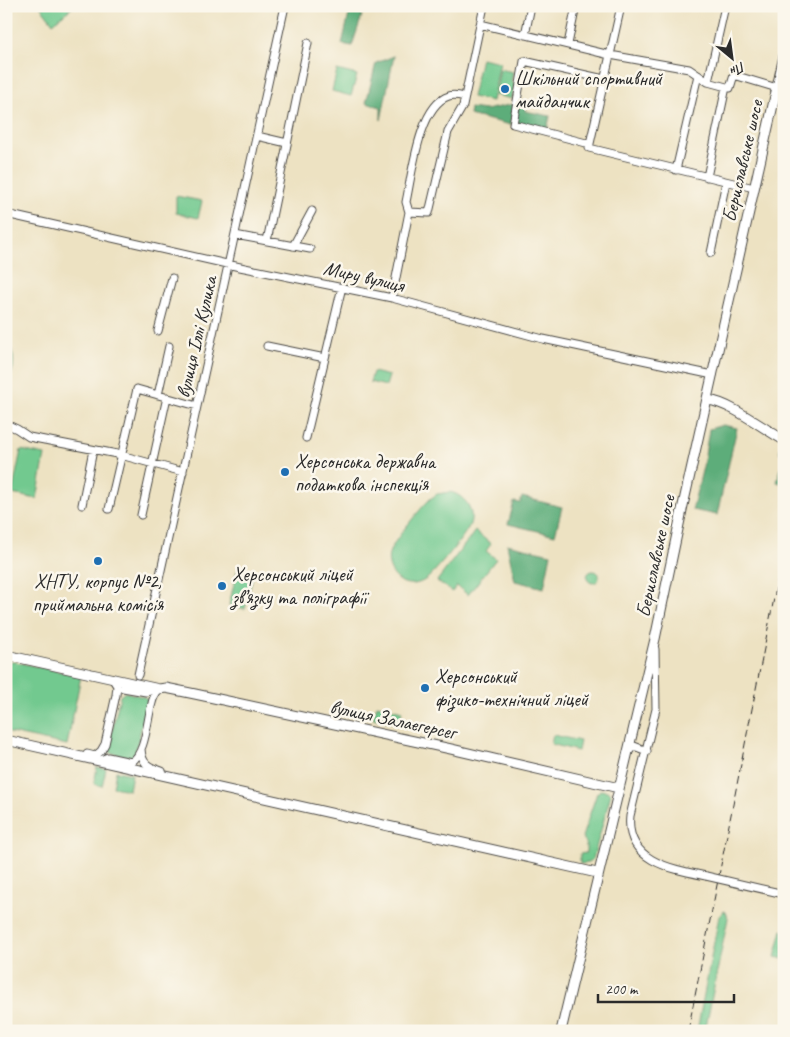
<svg xmlns="http://www.w3.org/2000/svg" width="790" height="1037" font-family="Caveat,sans-serif">
<style>
.green{fill:#72c98f;stroke:#4e7a5d}
.forest{fill:#5dad7a;stroke:#446c52}
.lines{fill:none;stroke-linecap:round;stroke-linejoin:round}
.minor-casing{stroke:#484642;stroke-width:9}
.major-casing{stroke:#484642;stroke-width:11}
.minor{stroke:#fff;stroke-width:7}
.major{stroke:#fff;stroke-width:9}
.rail{stroke:#2b2b2b;stroke-width:1;stroke-dasharray:8 4;stroke-linecap:butt}
.minor-bridge-casing{stroke:#484642;stroke-width:9;stroke-linecap:butt}
.minor-bridge{stroke:#fff;stroke-width:7}
.poi-dot{fill:#1f6fb2;stroke:#fbf7ec;stroke-width:2}
.labels{text-anchor:middle;stroke-width:5;stroke-linejoin:round;paint-order:stroke}
.poi-label{font-size:20px;fill:#2b2b2b;stroke:#fbf7ec;text-anchor:start}
.street-label{font-size:20px;fill:#2b2b2b;stroke:#fbf7ec}
</style>
<rect width="100%" height="100%" fill="#fbf7ec"/>
<filter id="ink" filterUnits="userSpaceOnUse"><feTurbulence type="fractalNoise" baseFrequency=".02" numOctaves="2"/><feDisplacementMap in="SourceGraphic" scale="10" xChannelSelector="R" yChannelSelector="G"/><feConvolveMatrix kernelMatrix="1 2 1 2 8 2 1 2 1" color-interpolation-filters="sRGB"/></filter>
<filter id="wash" filterUnits="userSpaceOnUse"><feTurbulence type="fractalNoise" baseFrequency=".0096" numOctaves="4" result="noise"/><feDisplacementMap in="SourceGraphic" scale="20" xChannelSelector="R" yChannelSelector="G"/><feGaussianBlur stdDeviation="1.12" result="paint"/><feColorMatrix in="noise" values="0 0 0 0 0 0 0 0 0 0 0 0 0 0 0 0 0 1.4 0 .05"/><feComposite in="paint" operator="in"/></filter>
<g filter="url(#wash)">
<rect width="100%" height="100%" fill="#ede2c2"/>
<path class="green" d="M 40,6 L 74,6 L 53,23 Z
M 481,58 L 500,62 L 492,101 L 472,97 Z
M 500,69 L 513,72 L 511,82 L 515,83 L 512,99 L 495,95 Z
M 337,70 L 357,75 L 351,96 L 332,91 Z
M 176,196 L 202,201 L 198,218 L 176,213 Z
M 6,336 C 14,355 18,365 6,384 Z
M 373,372 L 389,376 L 386,386 L 370,382 Z
M 21,450 L 45,455 L 37,499 L 12,494 Z
M 450,492 C 464,495 475,509 470,524 C 466,535 439,567 429,577 C 422,583 413,586 404,583 C 392,578 385,563 390,551 C 395,539 420,509 430,499 L 437,494 Z
M 475,531 L 491,544 L 486,551 L 496,559 L 468,595 L 457,586 L 452,592 L 437,581 Z
M587 577a6 6 0 1 1 12 0a6 6 0 1 1-12 0Z
M 237,571 L 253,575 L 245,609 L 229,605 Z
M 6,660 L 81,676 L 67,745 L 6,732 Z
M 125,692 L 144,697 L 148,700 L 135,754 L 132,757 L 111,753 L 108,749 L 120,696 Z
M 377,705 L 402,711 L 399,724 L 373,718 Z
M 553,735 L 580,741 L 578,751 L 551,744 Z
M 97,767 L 106,769 L 102,786 L 94,784 Z
M 116,771 L 132,774 L 129,790 L 113,787 Z
M 600,790 L 607,791 L 611,794 L 593,859 L 588,863 L 580,864 L 580,854 L 586,853 L 586,843 L 582,837 L 597,793 Z
M 724,911 L 726,912 L 728,918 L 705,1031 L 697,1031 L 719,916 Z
M 782,930 L 784,931 L 784,959 L 775,957 Z"/>
<path class="forest" d="M 351,6 L 365,6 L 352,46 L 342,44 Z
M 394,56 L 381,120 L 381,107 L 366,103 L 376,63 Z
M 518,103 L 525,105 L 525,111 L 550,116 L 547,130 L 516,122 Z
M 514,104 L 511,125 L 469,115 L 470,108 L 485,110 Z
M 723,425 L 737,428 L 717,515 L 692,510 L 703,467 L 709,429 Z
M 780,447 L 784,448 L 784,484 L 777,482 L 784,456 L 780,453 Z
M 522,497 L 562,507 L 555,535 L 508,524 L 514,502 L 520,503 Z
M 507,544 L 551,554 L 544,588 L 515,581 Z"/>
</g>
<g filter="url(#ink)">
<g class="lines">
<g class="minor-casing">
<path id="minor" d="M 621,6 L 610,55 L 689,69 L 708,82 L 730,88 L 734,75 L 777,88
M 480,24 L 610,55 L 589,148 L 754,188
M 525,35 L 531,6
M 568,44 L 576,6
M 708,82 L 725,6
M 257,136 L 287,143
M 590,144 L 513,124 L 524,61 L 604,79
M 676,170 L 698,75
M 707,177 L 726,87
M 409,212 L 406,202 C 412,175 419,105 449,96 C 454,94 461,96 465,97
M 6,214 L 240,267 L 392,298 L 543,339 L 713,375
M 235,235 L 310,249
M 267,241 L 308,43
M 293,246 L 312,211
M 711,253 L 726,182
M 392,298 L 409,212 L 429,213 L 448,132 L 463,106 L 484,6
M 158,331 L 172,278
M 267,346 L 325,358
M 158,395 L 169,346
M 6,424 L 17,429 L 29,437 L 117,454 L 183,472
M 306,438 L 342,287
M 82,505 L 93,450
M 109,509 L 137,389 L 197,406
M 141,515 L 167,397
M 655,649 L 656,709 L 630,816 C 625,861 671,869 706,876
M 138,675 L 285,6
M 123,688 L 146,692 L 158,689
M 141,749 C 142,764 148,767 162,771
M 628,752 L 634,746 L 647,751
M 87,754 L 95,756 L 101,751 L 105,744 L 116,695 L 117,686 L 112,678
M 98,761 L 108,757 L 131,762 C 146,754 147,719 152,703 C 153,698 156,693 159,689"/>
</g>
<g class="major-casing">
<path id="major" d="M 708,400 C 731,403 762,428 784,440
M 6,655 L 159,689 L 166,688 L 195,694 L 451,749 L 619,788
M 6,740 L 597,873
M 561,1031 L 655,639 L 682,510 L 784,56"/>
</g>
<use href="#minor" class="minor"/>
<use href="#major" class="major"/>
<path class="rail" d="M 688,1031 L 784,548"/>
<g class="minor-bridge-casing">
<path id="minor-bridge" d="M 706,876 L 784,894"/>
</g>
<use href="#minor-bridge" class="minor-bridge"/>
</g>
</g>
<g class="poi-dot">
<circle cx="505" cy="89" r="5"/>
<circle cx="285" cy="472" r="5"/>
<circle cx="98" cy="561" r="5"/>
<circle cx="222" cy="586" r="5"/>
<circle cx="425" cy="688" r="5"/>
</g>
<g class="labels">
<g class="poi-label">
<text x="515" y="85">Шкільний спортивний<tspan x="515" dy="23">майданчик</tspan></text>
<text x="295" y="468">Херсонська державна<tspan x="295" dy="23">податкова інспекція</tspan></text>
<text x="232" y="581">Херсонський ліцей<tspan x="232" dy="23">зв’язку та поліграфії</tspan></text>
<text x="98" y="588" text-anchor="middle">ХНТУ, корпус №2,<tspan x="98" dy="23">приймальна комісія</tspan></text>
<text x="435" y="683">Херсонський<tspan x="435" dy="23">фізико-технічний ліцей</tspan></text>
</g>
<g class="street-label">
<text transform="translate(742 161) rotate(-77)" y="7">Бериславське шосе</text>
<text transform="translate(364 276) rotate(13)" y="7">Миру вулиця</text>
<text transform="translate(196 337) rotate(-77)" y="7">вулиця Іллі Кулика</text>
<text transform="translate(655 556) rotate(-78)" y="7">Бериславське шосе</text>
<text transform="translate(393 719) rotate(12)" y="7">вулиця Залаегерсег</text>
</g>
</g>
<rect width="790" height="1037" fill="none" stroke="#fbf7ec" stroke-width="25"/>
<g transform="translate(732 58) rotate(151)" stroke="#fbf7ec" stroke-width="4" paint-order="stroke">
<path d="M0-4L9 19L0 12L-9 19Z" fill="#2b2b2b"/>
<text y="-8" font-size="14" font-weight="bold" text-anchor="middle" fill="#2b2b2b">Пн</text>
</g>
<path d="M598 994v8h136v-8" fill="none" stroke="#2b2b2b" stroke-width="2.5"/>
<text x="605" y="994" font-size="15" fill="#2b2b2b" stroke="#fbf7ec" stroke-width="4" paint-order="stroke">200 m</text>
</svg>
